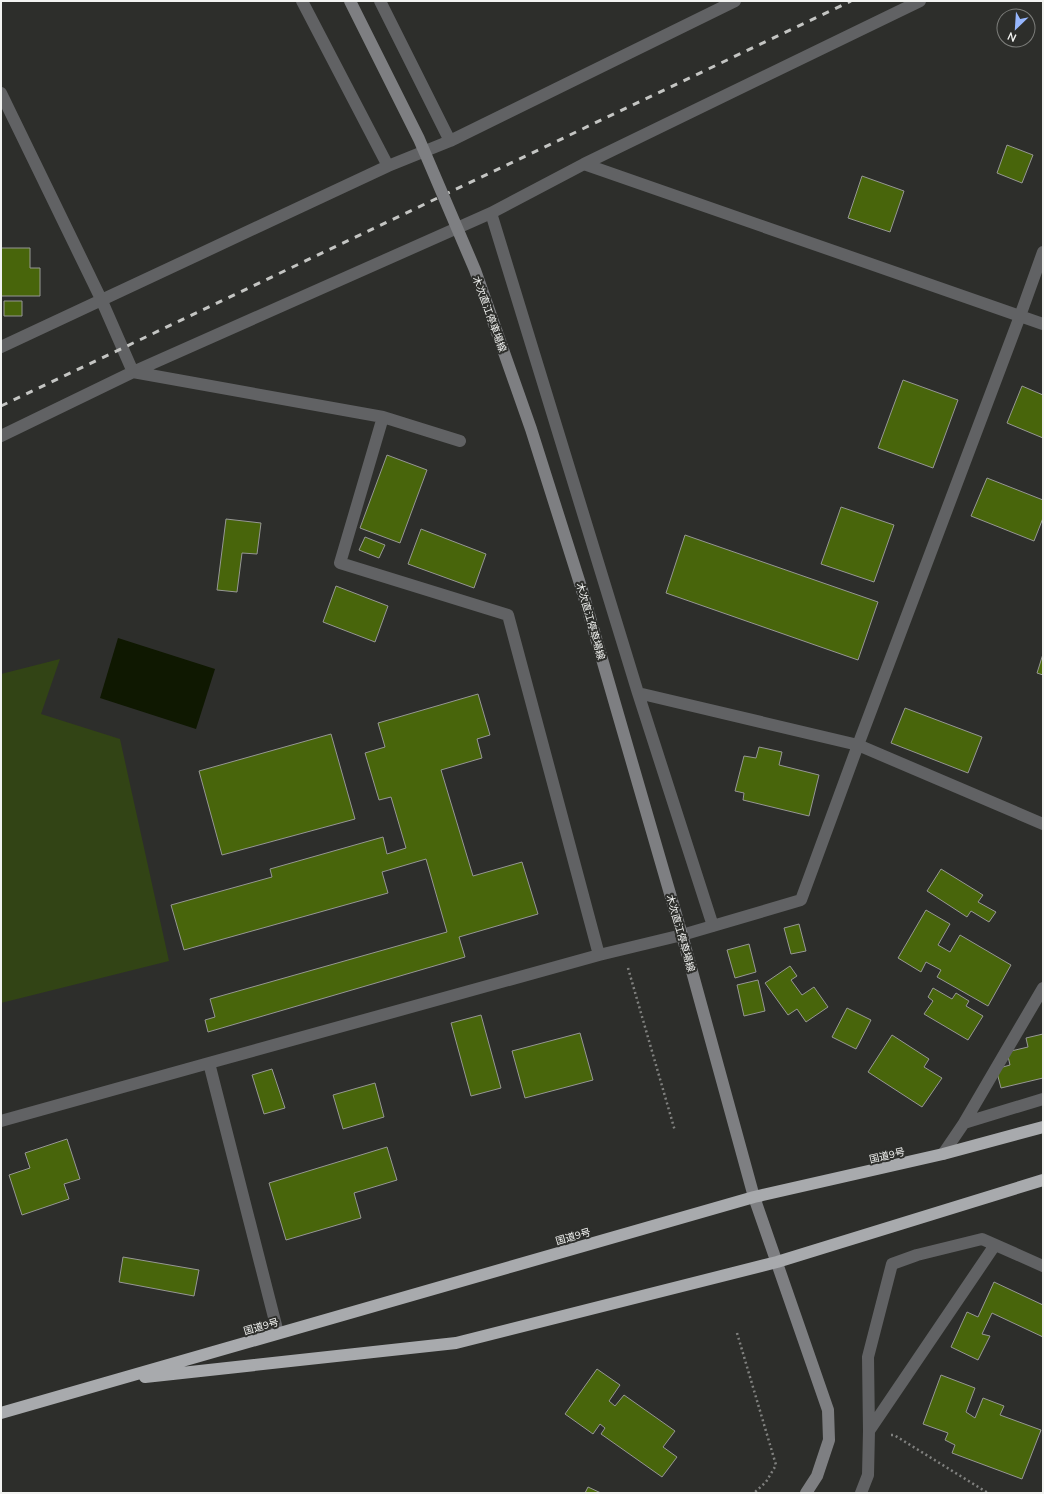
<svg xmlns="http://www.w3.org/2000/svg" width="1044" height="1494" font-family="'Nunito Sans','Noto Sans JP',sans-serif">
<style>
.green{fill:#324415}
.water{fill:#0f1801}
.building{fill:#48650b;stroke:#969794}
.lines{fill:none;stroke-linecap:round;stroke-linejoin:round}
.path{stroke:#80817f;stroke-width:2.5;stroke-dasharray:2 3;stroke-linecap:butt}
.street{stroke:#616264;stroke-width:12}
.secondary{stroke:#7e7f82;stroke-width:12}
.highway{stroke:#a8aaad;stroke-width:12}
.rail{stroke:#c4c5c3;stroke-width:3;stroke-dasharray:7 7;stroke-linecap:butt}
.secondary-bridge{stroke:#7e7f82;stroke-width:12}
.labels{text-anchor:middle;stroke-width:4;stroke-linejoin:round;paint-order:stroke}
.street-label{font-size:10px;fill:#f2f3f1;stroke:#2d2e2b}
</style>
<rect width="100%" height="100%" fill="#2d2e2b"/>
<path class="green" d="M 60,659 L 41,714 L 120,739 L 169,961 L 1,1003 L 1,674 Z"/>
<path class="water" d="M 118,638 L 215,669 L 196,729 L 100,698 Z"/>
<path class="building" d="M 1007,145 L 1033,155 L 1022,183 L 997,173 Z
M 862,176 L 904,191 L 890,232 L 848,218 Z
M 1,248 L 30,248 L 30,268 L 40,268 L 40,296 L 1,296 Z
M 4,301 L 22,301 L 22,316 L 4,316 Z
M 903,380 L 958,400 L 933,468 L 878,448 Z
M 1022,386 L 1043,395 L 1043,438 L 1007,423 Z
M 387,455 L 427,470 L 400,543 L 360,528 Z
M 987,478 L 1043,500 L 1043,518 L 1034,541 L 971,516 Z
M 841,507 L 894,525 L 874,582 L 821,564 Z
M 226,519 L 261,523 L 257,554 L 242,553 L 237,592 L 217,590 Z
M 421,529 L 486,554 L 474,588 L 408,564 Z
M 685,535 L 878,602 L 858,660 L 666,593 Z
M 365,537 L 385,545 L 379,558 L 359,550 Z
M 336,586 L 388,606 L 375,642 L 323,622 Z
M 1043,654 L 1043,675 L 1037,673 Z
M 478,694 L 490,735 L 477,739 L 482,758 L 441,770 L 473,876 L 522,862 L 538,914 L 459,937 L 465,957 L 208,1032 L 205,1020 L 215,1017 L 210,999 L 447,932 L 426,859 L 382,872 L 388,893 L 184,950 L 171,905 L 272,877 L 270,869 L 383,837 L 387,854 L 406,848 L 391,797 L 379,800 L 365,753 L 385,747 L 378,723 Z
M 905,708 L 982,737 L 968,773 L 891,743 Z
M 331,734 L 355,819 L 222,855 L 199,771 Z
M 759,747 L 782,752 L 779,765 L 819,775 L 809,816 L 743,800 L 744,793 L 735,791 L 744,756 L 756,758 Z
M 941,869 L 983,895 L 978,902 L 996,912 L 989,922 L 971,911 L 967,917 L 927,891 Z
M 926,910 L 950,924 L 938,945 L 950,952 L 960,935 L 1011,965 L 988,1006 L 937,977 L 941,970 L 926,962 L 921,972 L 898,958 Z
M 799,924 L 806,951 L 791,954 L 784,928 Z
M 749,944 L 756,972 L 735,978 L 727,950 Z
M 790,966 L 797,976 L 791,980 L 802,995 L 814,987 L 828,1007 L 806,1022 L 797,1009 L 788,1015 L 765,983 Z
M 758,980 L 765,1011 L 744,1016 L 737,985 Z
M 933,988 L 952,999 L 956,993 L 969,1001 L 966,1006 L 983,1016 L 968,1040 L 924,1014 L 933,1001 L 928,997 Z
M 847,1008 L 871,1020 L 856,1049 L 832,1037 Z
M 481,1015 L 501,1088 L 471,1096 L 451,1023 Z
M 580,1033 L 593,1080 L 525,1098 L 512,1051 Z
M 1043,1034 L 1043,1078 L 1001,1088 L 996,1069 L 1010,1065 L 1007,1052 L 1028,1047 L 1026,1038 Z
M 892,1035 L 929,1059 L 924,1067 L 942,1078 L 922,1107 L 868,1072 Z
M 272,1069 L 285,1108 L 264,1114 L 252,1075 Z
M 375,1083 L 384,1117 L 343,1129 L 333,1095 Z
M 67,1139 L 80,1179 L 64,1184 L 69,1199 L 22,1215 L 9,1175 L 30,1168 L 25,1153 Z
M 387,1147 L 397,1180 L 354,1193 L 361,1218 L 286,1240 L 269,1183 Z
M 123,1257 L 199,1270 L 194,1296 L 119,1282 Z
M 994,1282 L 1043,1305 L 1043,1337 L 992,1313 L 982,1334 L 990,1336 L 978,1360 L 951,1347 L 967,1312 L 978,1317 Z
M 597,1369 L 620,1385 L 609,1401 L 615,1406 L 624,1395 L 675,1431 L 663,1447 L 677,1457 L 662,1477 L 601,1434 L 605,1428 L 600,1424 L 593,1434 L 565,1414 Z
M 941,1375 L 975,1388 L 966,1412 L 975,1418 L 983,1398 L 1004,1406 L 1000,1415 L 1041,1430 L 1022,1479 L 952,1453 L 955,1445 L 945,1440 L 948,1433 L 923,1424 Z
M 588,1487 L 601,1493 L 585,1493 Z"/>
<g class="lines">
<path class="path" d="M 628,968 L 675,1131
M 737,1333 L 776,1465 L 766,1482 L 754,1493
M 891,1435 L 894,1435 L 988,1493"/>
<path class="street" d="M 302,1 L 388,166
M 380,1 L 450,141
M 1,93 L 101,299 L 133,372
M 584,164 L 1043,324
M 491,213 L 638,693 L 858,745 L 1043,824
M 1,347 L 388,166 L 450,141 L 735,1
M 133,372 L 383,417 L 460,441
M 383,417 L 340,563 L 508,615 L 599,955
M 1,436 L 133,372 L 491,213 L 584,164 L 920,1
M 638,693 L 713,926
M 1,1121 L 209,1063
M 964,1123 L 1043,988
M 943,1154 L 964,1123 L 1043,1099
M 278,1333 L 209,1063 L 599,955 L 682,935 L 801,900 L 858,745 L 1020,316 L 1043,252
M 869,1431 L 995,1245
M 861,1493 L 868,1475 L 869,1431 L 868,1357 L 892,1264 L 917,1255 L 982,1239 L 1043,1266"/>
<path class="secondary" d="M 582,590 L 682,935 L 754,1197 L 828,1410 L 829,1440 L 817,1476 L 806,1493"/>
<path class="highway" d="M 145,1377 L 456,1343 L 777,1262 L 1043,1180
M 1,1413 L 754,1197 L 943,1154 L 1043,1127"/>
<path class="rail" d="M 1,406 L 851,1"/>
<path class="secondary-bridge" d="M 350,1 L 419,139 L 475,270 L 531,429 L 582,590"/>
</g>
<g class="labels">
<g class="street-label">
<text transform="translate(490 314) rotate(70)" y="4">木次直江停車場線</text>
<text transform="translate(591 621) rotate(74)" y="4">木次直江停車場線</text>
<text transform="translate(681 933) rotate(74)" y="4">木次直江停車場線</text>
<text transform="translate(887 1155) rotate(-13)" y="4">国道9号</text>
<text transform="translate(573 1236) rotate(-16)" y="4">国道9号</text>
<text transform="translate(261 1326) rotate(-16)" y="4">国道9号</text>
</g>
</g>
<rect width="1044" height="1494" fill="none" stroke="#f2f3f1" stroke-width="4"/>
<g transform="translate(1016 28) rotate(205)"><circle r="19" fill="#2d2e2b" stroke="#7c7d7a"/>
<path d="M0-3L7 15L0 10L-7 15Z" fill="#96b6fd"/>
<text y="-6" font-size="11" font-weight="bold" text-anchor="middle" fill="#f2f3f1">N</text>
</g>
</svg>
